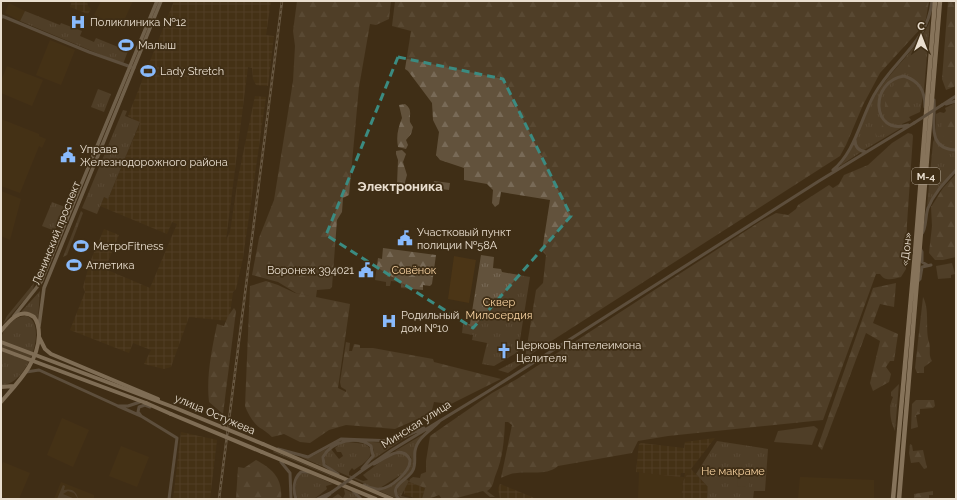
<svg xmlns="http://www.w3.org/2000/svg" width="957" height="500" font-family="Raleway,sans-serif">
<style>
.built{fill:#4b3516}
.industrial{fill:url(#industrial-grid)}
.grass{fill:url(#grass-tufts)}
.forest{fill:url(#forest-firs)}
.garden{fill:#62523c}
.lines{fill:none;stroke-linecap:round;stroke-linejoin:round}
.tertiary{stroke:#80776b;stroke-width:3}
.secondary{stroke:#ac9d8b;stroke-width:3.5}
.primary{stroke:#cdbba3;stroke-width:4}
.trunk{stroke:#dcc8ae;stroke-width:4.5}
.rail-casing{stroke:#9a8c79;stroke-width:2.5}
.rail{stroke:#3f2e16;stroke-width:1;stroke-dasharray:3;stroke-linecap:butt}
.tertiary-bridge{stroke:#80776b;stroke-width:3}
.primary-bridge{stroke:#cdbba3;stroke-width:4}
.marked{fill:none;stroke:#3b8b81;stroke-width:3;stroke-dasharray:8 5;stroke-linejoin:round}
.labels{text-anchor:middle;stroke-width:3.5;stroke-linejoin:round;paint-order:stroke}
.shield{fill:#3f2e16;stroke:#b6a998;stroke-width:1}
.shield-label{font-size:10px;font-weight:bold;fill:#e9decf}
.poi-label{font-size:11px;fill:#e9decf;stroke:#3f2e16;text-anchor:start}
.street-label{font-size:11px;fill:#e9decf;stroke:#3f2e16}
.park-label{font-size:11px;fill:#f8d3a2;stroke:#3f2e16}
.quarter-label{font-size:13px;font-weight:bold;fill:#e9decf;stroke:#3f2e16}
</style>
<defs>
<pattern id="industrial-grid" width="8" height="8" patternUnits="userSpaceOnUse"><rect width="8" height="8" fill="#4b3516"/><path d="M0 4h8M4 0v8" fill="none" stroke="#655237"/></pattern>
<pattern id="grass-tufts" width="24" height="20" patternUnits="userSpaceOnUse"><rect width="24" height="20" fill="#62523c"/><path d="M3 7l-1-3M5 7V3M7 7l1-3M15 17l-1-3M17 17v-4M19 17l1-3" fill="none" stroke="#786a57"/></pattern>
<pattern id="forest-firs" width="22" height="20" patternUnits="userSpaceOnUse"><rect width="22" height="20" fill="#62523c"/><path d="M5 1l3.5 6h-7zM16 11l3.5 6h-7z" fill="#786a57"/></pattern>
</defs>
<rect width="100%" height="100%" fill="#3f2e16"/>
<path class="built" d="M 101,1 L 133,1 L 121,27 L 94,15 Z
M 9,3 L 25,11 L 20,21 L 5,13 Z
M 50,40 L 75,50 L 61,85 L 36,75 Z
M 7,66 L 43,80 L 32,106 L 1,93 L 1,81 Z
M 1,119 L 39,134 L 39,136 L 46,139 L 42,148 L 39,146 L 20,193 L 1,186 Z
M 1,191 L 21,199 L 10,240 L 1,236 Z
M 454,256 L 476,260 L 469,303 L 448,299 Z
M 62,418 L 89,430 L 73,467 L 47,455 Z
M 121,446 L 149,457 L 137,487 L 109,476 Z
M 3,462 L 30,473 L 19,499 L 9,499 L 1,496 L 1,467 Z
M 639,472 L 684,477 L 685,473 L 688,473 L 683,481 L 681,499 L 638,499 Z
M 800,477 L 874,480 L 874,499 L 798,499 Z
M 61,482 L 94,495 L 94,499 L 54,499 Z"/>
<path class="industrial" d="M 72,1 L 87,1 L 88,6 L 91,9 L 88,14 L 70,7 Z
M 174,1 L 271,1 L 266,35 L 274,36 L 268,86 L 256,85 L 253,79 L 252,68 L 248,67 L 226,240 L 230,232 L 238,178 L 255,96 L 266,97 L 243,258 L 236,289 L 233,292 L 229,321 L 189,317 L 171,367 L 164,369 L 144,364 L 151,350 L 133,343 L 129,353 L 70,330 L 85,292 L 83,287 L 90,262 L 104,229 L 119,235 L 105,269 L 150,288 L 177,224 L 172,222 L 167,234 L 100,206 L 104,197 L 108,199 L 140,123 L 128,116 Z
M 181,432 L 217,440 L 210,499 L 173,499 Z
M 715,438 L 691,469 L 708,487 L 707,499 L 681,499 L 683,481 L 688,473 L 681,473 L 680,477 L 636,472 L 639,444 L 641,443 L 684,448 L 685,442 Z
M 409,482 L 425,488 L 422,499 L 416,499 L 404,494 L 404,489 Z
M 500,484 L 537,499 L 500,499 L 498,488 Z"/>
<path class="grass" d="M 25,11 L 60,25 L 61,23 L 82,31 L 80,36 L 94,42 L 96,38 L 128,51 L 123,64 L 20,21 Z
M 930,21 L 924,90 L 920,112 L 909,117 L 911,120 L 902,124 L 901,128 L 864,150 L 840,166 C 857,146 861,120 874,98 C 890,70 919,48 930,21 Z
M 98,89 L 111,94 L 104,112 L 91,107 Z
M 956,99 L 956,170 L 937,190 L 927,206 L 933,142 L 936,135 L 936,114 L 940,112 L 944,113 L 946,111 L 945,108 L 955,103 Z
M 123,110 L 127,111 L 125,116 L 140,122 L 108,199 L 104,197 L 97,214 L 82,208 Z
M 52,202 L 65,207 L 55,231 L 42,226 Z
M 81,211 L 83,213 L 67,255 L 63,257 Z
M 481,255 L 494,257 L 493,268 L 501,269 L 502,272 L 530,277 L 518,352 L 494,366 L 482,364 L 487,343 L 472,340 L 473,335 L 462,333 L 463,324 L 470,324 Z
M 34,283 L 33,290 L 3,324 L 7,316 Z
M 40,291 L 38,320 L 31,313 L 20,313 Z
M 27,316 C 49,326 27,386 1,385 C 1,375 0,343 2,335 C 6,325 16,315 27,316 Z
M 521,358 L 521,364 L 508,373 L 498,370 Z
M 899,384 L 895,431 C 890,421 888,407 893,397 L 891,396 L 891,392 Z
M 422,435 L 415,446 L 412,471 L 395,487 L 394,493 L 398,499 L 377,490 C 390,491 415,472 411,457 L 403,451 L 395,451 Z
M 341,440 L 324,453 L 322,463 L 326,468 L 301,457 L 313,456 L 342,440 L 387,443 L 402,440 L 372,460 L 374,450 L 370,444 Z
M 717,441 L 768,449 L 765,491 L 754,491 L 753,499 L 707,499 L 708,487 L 696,474 Z
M 349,442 L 365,444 L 371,449 C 372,460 362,464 354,470 L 352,468 L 349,472 L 349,475 L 363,481 L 368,480 L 363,475 C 375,467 389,452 404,454 L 409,460 L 409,466 L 402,474 L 380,488 L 374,488 L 330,468 L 325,463 L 325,456 L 331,449 L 339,459 L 343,456 L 341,452 L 337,452 L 335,448 L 341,443 Z
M 274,451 L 385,499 L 273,452 Z
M 308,473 L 333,484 L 326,486 L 327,489 L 314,499 L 298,499 C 294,491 295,479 301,474 Z
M 406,479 L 409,481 L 401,496 L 414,499 L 401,499 L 397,493 L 398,485 Z
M 344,489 L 355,494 L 360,499 L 331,499 L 338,494 L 343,498 L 345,494 Z"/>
<path class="forest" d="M 297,1 L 391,1 L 389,19 L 376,25 L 370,24 L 359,87 L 349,195 L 343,198 L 342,212 L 337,220 L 332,287 L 330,289 L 317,290 L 316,297 L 350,304 L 338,388 L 346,392 L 346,390 L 341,387 L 340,382 L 346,342 L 350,343 L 349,351 L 352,351 L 354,344 L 360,345 L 360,348 L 373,348 L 433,359 L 434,362 L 501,379 L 451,404 L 434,402 L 432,410 L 422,417 L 395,429 L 346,425 L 329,430 L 310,443 L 300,442 L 284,434 L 272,437 C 268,433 266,432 262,429 C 254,425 248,414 245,406 L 250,286 L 266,281 L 278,285 L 295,293 L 311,296 L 296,293 L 278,282 L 252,275 L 259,238 L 274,200 L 293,81 L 295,46 L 293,31 Z
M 395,1 L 929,1 L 926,19 L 922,27 L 880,73 L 863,105 L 846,145 L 840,156 L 525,358 L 536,290 L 543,283 L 546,255 L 542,251 L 550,200 L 501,192 L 499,204 L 495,207 L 492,203 L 493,190 L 487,184 L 464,180 L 464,168 L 440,160 L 436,155 L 439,132 L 433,120 L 432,103 L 408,71 L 405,69 L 411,31 L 392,26 Z
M 948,1 L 956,1 L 956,86 L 946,90 L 942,79 Z
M 915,61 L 921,63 L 921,68 L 908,68 L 908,65 Z
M 904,80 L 912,81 L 917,85 L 917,90 C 909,96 912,104 913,113 L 904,121 C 877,126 880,86 904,80 Z
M 405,104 C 413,110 409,114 410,122 L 413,127 L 411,134 L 406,140 L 408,145 L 406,149 L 398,147 C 396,136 398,128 402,118 L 399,105 Z
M 956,106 L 956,141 C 938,149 935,110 956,106 Z
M 876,121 L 881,122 L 885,130 L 883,134 L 876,137 L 874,124 Z
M 908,133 L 912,134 L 913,136 L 907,224 L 906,269 L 901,277 C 893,279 885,282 880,274 L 876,274 L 823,420 L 668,436 L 638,441 L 632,453 L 558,466 C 547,476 530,471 517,473 C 511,473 506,476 501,478 L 512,425 L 508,422 L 505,422 C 504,441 503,457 496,474 C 493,481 494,487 487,491 L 495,497 L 490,497 L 483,491 L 453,499 L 442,499 L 439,495 L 429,499 L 422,499 L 425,488 L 409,482 L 410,479 L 413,477 L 420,478 L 421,474 L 426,472 L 426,461 L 430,436 L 492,393 L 517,379 L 761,221 L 776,213 L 788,215 L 796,209 L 798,205 L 829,185 L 833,188 L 839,184 L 844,175 L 868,165 L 892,143 Z
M 402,150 L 406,154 L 403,162 L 407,175 L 405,182 L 406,191 L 394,192 L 397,184 L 398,160 L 396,154 L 396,151 Z
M 956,174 L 956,257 L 943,260 L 935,260 L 929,253 L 932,226 L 931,207 L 943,188 Z
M 383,248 L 436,255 L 432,284 L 430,286 L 423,285 L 423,290 L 401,288 L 401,282 L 391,281 L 390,286 L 386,286 L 386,282 L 375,280 L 378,258 L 382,259 Z
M 896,283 L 894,307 L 880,304 L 873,323 L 898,334 L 894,361 L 890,361 L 886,367 L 891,374 L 889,382 L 873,391 L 870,383 L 880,341 L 866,333 L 822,450 L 818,446 L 873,288 Z
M 923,297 C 930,310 925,329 929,342 C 931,349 928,355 932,361 L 924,367 L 924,373 L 917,373 L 915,368 Z
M 234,308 L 236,311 L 223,414 L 209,402 C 206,376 212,349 217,324 L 224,326 L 228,316 Z
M 916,400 L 934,400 L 935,406 L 933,408 L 920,409 L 920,414 L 916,415 L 918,427 L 911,429 L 912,404 Z
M 910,444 L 912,445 L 913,451 L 923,450 L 927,468 L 924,469 L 919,462 L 911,463 L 909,453 Z
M 256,460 C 273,469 283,479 281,499 L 236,499 L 238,467 L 244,468 Z
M 933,491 L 933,495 L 929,495 L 929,499 L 914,499 L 914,494 Z"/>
<path class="garden" d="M 434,181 L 450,183 L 449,190 L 433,188 Z
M 952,263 L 955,274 L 951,275 L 951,278 L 938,279 L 936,266 Z
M 814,426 L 818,429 L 812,445 L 774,442 L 778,431 Z
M 738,470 L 750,471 L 749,487 L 737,486 Z
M 63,485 L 65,486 L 64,490 C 71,488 77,491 78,499 L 74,493 L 68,491 L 63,494 L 75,499 L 57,499 Z"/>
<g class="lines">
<path class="tertiary" d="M 1,18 L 2,16 L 89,52 L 134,68
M 934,100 C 936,120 925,149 956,150
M 946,104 L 956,101
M 942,105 L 956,96
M 908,125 C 871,136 869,81 904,76 C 919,81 925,90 925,107
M 855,140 C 855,147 859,151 866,152
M 833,170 C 855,152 860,120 874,95 C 893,60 928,43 932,1
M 921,235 C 927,229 925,216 928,208 C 934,193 945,182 956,170
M 920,248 L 922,252 L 922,262 L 927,265
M 917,282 L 920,279 L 922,267 L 931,265
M 26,372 L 39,370 L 118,406 L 128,406 L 140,402
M 118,406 L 141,416 L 177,438 L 169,499
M 141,416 L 138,412 L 139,407 L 145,405 L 150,407
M 278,449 L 308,457 L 341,439 L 394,441 L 424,428
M 281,462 L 290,473 L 291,499
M 360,472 L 392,450 L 487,392 L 819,181 L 914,123
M 338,474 L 324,465 L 323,457 C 332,441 357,435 371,446 L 373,456 L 362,469
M 364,485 C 369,487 375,490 380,489 C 391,488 411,471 410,460 C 402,443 384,459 374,464
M 353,491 L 361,499
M 296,499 C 293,490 293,479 301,472 L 308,472
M 317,499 L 332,492
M 323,499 L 330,494
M 399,499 C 387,485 409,480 413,470 C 416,464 414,457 415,451 C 417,438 430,431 439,422"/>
<path class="secondary" d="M 14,316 L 41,282 L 157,1
M 39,326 L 44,288 L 161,1"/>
<path class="primary" d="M 1,331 C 9,321 20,307 34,317 C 38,322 39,328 39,335 C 38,363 18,382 1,402
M 39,337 L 45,349 L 51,354 L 158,399
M 1,387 L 14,386
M 146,403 L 171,414
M 263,444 L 392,499
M 262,452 L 376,499"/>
<path class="trunk" d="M 893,499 L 915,253 L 935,1
M 899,499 L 940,1"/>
<g class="rail-casing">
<path id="rail" d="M 219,499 L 282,1"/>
</g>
<use href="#rail" class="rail"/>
<path class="tertiary-bridge" d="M 914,123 L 942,105
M 332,492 L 360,472"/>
<path class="primary-bridge" d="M 1,342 L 173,407 L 263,444
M 1,349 L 146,403
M 171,414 L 262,452"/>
</g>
<path d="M0 0H957V500H0ZM 398,57 L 503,79 L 571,216 L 473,328 L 326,235 Z" fill="#3f2e16" fill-opacity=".55" fill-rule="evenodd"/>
<path class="marked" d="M 398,57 L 503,79 L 571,216 L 473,328 L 326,235 Z"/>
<defs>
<g id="hospital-bare" transform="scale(1.2)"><path d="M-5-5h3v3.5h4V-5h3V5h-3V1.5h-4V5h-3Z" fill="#89bafc" stroke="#3f2e16" stroke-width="2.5" paint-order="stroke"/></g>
<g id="stadium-bare" transform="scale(1.2)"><path d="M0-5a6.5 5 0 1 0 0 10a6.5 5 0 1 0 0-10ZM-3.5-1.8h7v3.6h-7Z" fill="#89bafc" stroke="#3f2e16" stroke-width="2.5" paint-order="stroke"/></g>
<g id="civic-bare" transform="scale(1.2)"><path d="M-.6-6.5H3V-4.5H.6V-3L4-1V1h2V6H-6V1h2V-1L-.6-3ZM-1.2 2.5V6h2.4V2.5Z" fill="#89bafc" stroke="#3f2e16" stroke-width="2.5" paint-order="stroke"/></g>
<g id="church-bare" transform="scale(1.2)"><path d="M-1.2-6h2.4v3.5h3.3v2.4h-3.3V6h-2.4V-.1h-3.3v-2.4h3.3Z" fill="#89bafc" stroke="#3f2e16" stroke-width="2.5" paint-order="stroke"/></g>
</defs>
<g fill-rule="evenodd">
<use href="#hospital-bare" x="78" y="22"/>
<use href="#stadium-bare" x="126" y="45"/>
<use href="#stadium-bare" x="148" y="71"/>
<use href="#civic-bare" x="68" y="155"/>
<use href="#civic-bare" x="405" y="238"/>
<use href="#stadium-bare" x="81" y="246"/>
<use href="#stadium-bare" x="74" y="265"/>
<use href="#civic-bare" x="366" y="270"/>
<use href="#hospital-bare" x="389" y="321"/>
<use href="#church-bare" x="504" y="351"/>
</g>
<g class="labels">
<rect class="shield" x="912" y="168" width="28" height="16" rx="3"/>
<g class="shield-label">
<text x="926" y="180">М-4</text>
</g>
<g class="poi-label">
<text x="90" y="26">Поликлиника №12</text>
<text x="138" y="49">Малыш</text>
<text x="160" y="75">Lady Stretch</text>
<text x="80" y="153">Управа<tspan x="80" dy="13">Железнодорожного района</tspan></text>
<text x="417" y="236">Участковый пункт<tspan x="417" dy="13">полиции №58А</tspan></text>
<text x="93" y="250">МетроFitness</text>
<text x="86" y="269">Атлетика</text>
<text x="354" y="274" text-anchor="end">Воронеж 394021</text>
<text x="401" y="319">Родильный<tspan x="401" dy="13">дом №10</tspan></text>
<text x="516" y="349">Церковь Пантелеимона<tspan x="516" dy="13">Целителя</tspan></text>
</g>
<g class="street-label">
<text transform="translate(56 233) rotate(-68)" y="4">Ленинский проспект</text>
<text transform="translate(906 249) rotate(-84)" y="4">«Дон»</text>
<text transform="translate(215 414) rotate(23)" y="4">улица Остужева</text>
<text transform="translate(416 424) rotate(-32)" y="4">Минская улица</text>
</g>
<g class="park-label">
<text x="414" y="274">Совёнок</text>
<text x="499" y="306">Сквер<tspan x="499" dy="13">Милосердия</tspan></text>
<text x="733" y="475">Не макраме</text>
</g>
<g class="quarter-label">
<text x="400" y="191">Электроника</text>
</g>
</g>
<rect width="957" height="500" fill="none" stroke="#e9decf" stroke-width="4"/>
<g transform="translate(921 36)" stroke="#3f2e16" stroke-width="3" paint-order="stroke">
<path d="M0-3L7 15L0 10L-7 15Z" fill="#e9decf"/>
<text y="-6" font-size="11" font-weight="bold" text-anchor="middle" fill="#e9decf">С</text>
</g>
</svg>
